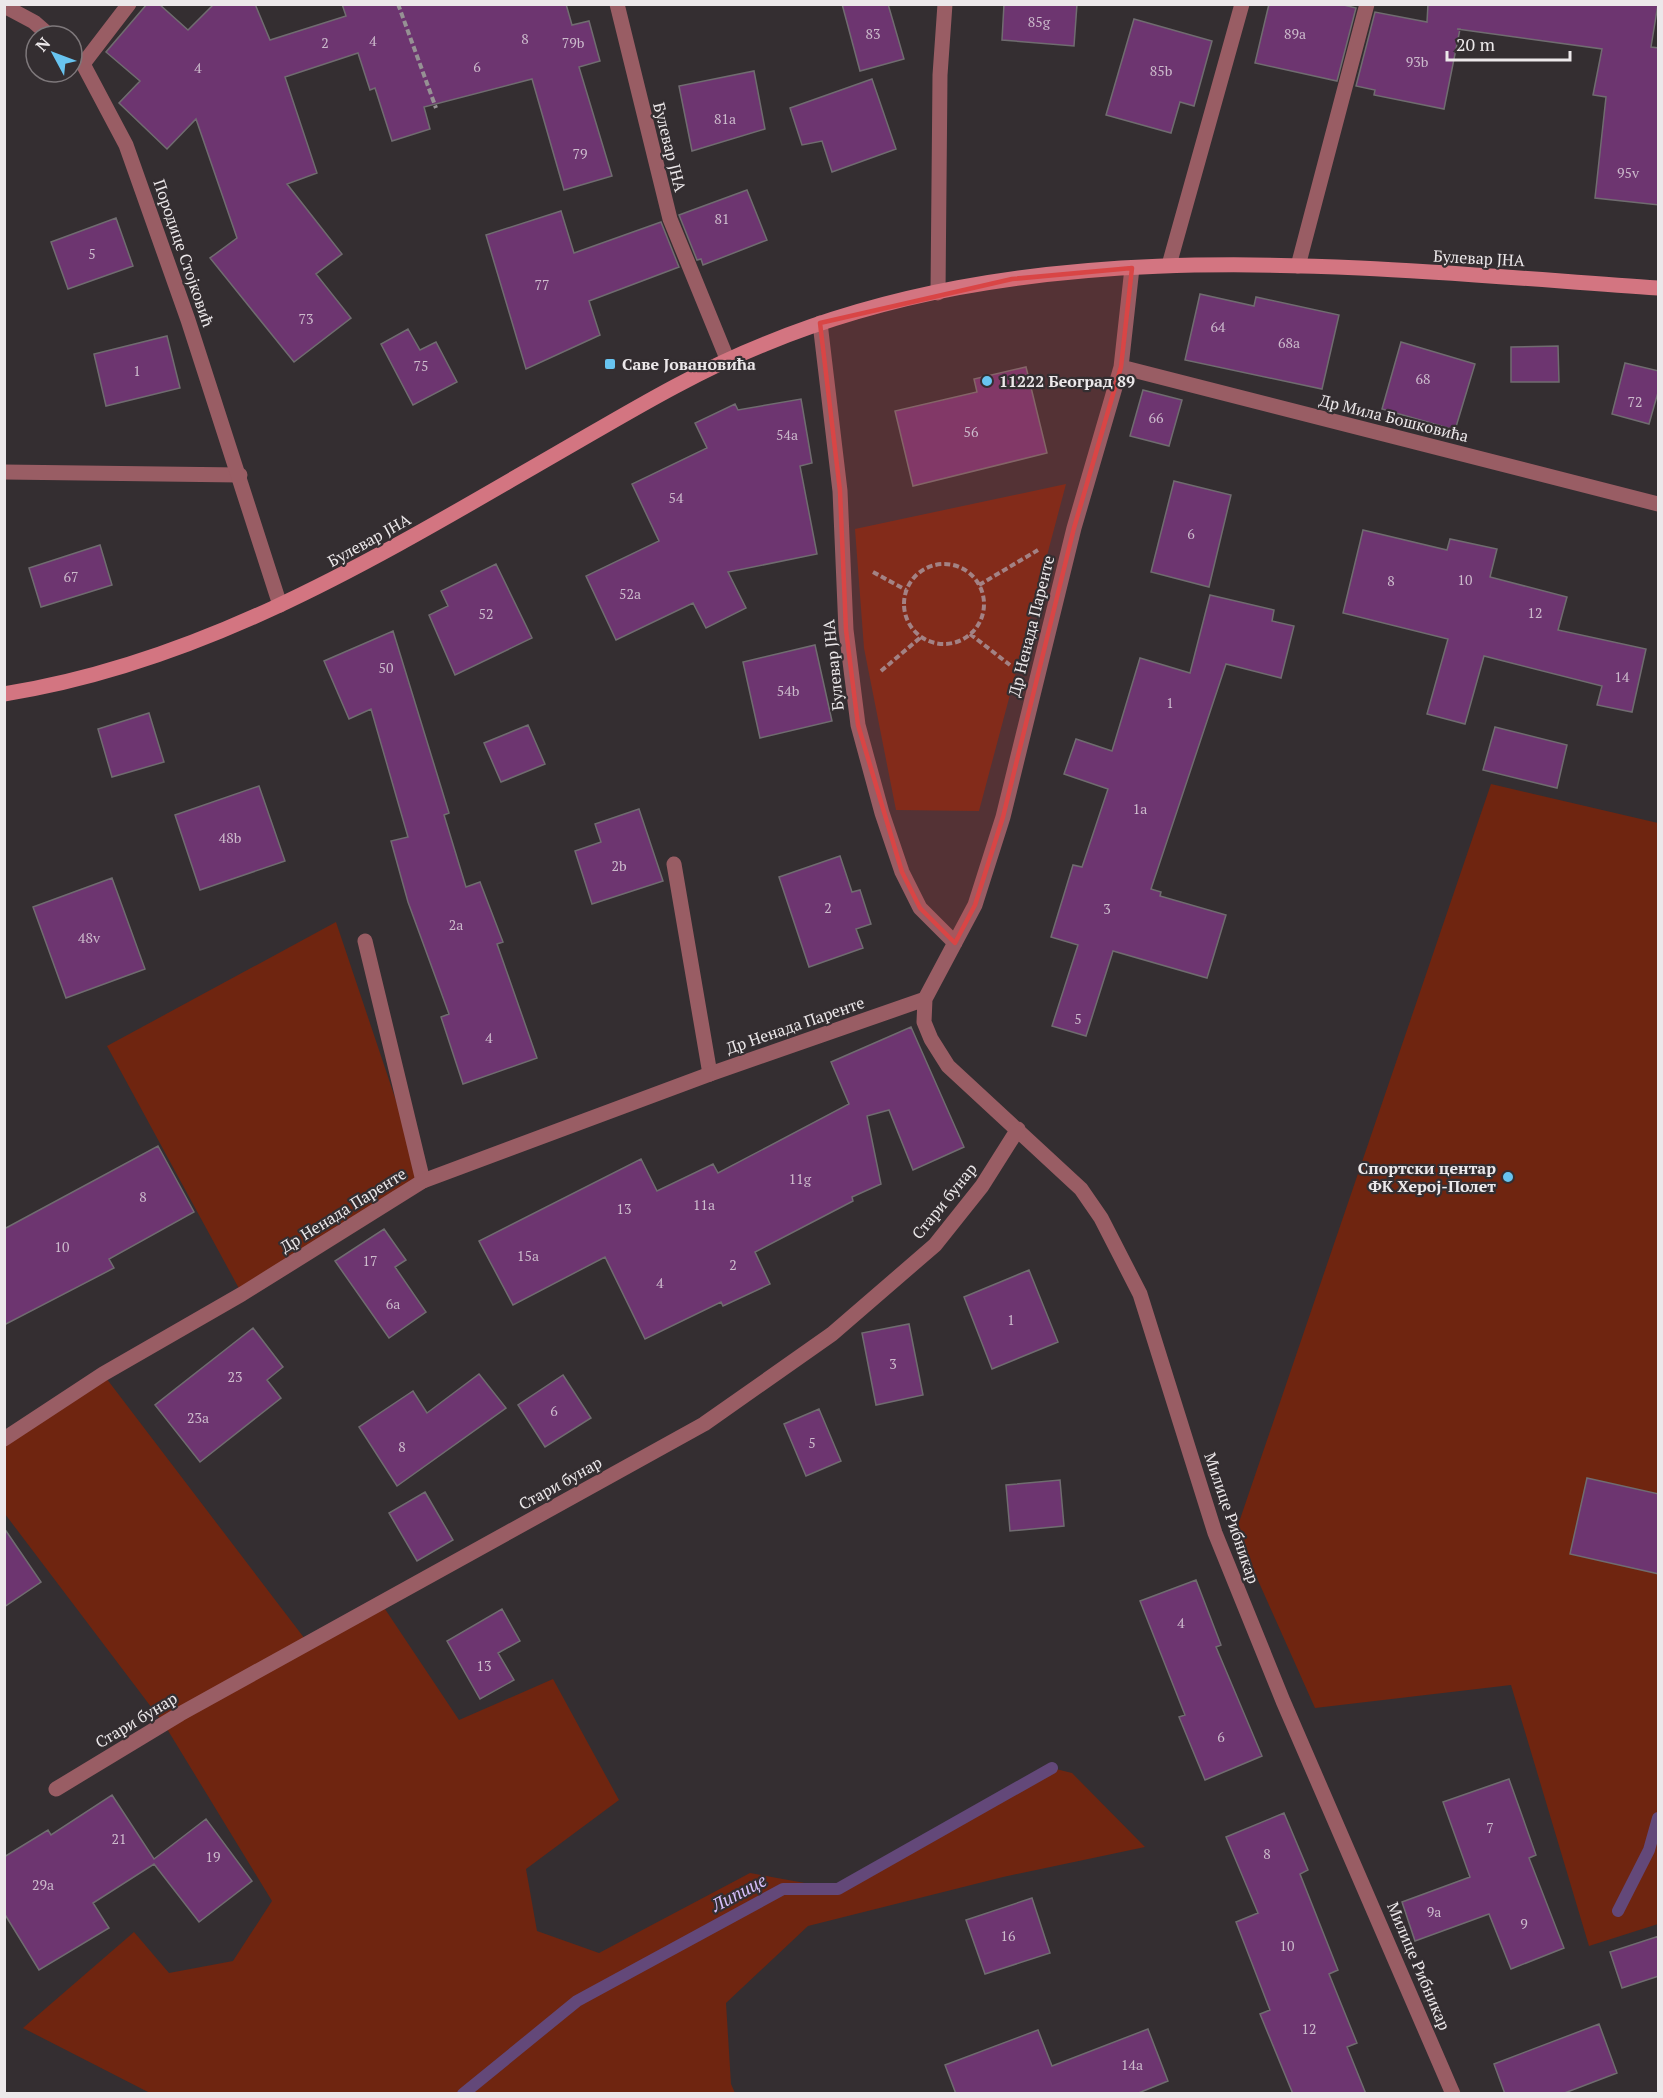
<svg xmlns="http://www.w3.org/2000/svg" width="1663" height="2098" font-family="'PT Serif',serif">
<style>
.green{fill:#6f2510}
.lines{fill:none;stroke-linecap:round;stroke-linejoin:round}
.stream{stroke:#634879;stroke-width:12}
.building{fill:#6d3570;stroke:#706c70;stroke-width:1.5}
.path{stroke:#969194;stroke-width:4;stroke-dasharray:6 3;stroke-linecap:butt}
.service{stroke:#995d64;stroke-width:15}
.minor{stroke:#995d64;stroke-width:15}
.secondary{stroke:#d37581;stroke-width:15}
.marked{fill:#d94545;fill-opacity:0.2;stroke:#d94545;stroke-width:4.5;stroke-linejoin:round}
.poi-dot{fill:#68c4f0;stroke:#342e31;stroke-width:2}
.labels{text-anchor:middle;stroke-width:4.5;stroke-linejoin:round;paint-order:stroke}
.number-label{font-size:14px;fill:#cbc}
.street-label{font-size:16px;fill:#ece8ea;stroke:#342e31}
.poi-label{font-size:16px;font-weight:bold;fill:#ece8ea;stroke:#342e31;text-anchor:start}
.water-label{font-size:18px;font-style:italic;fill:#d7c0fc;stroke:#342e31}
</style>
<rect width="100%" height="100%" fill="#342e31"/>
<path class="green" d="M 1066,484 L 979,811 L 896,810 L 864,648 L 855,529 Z
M 1491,784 L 1658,823 L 1658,1924 L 1589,1946 L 1511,1685 L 1315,1708 L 1236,1531 Z
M 336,922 L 423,1181 L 242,1294 L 107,1046 Z
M 103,1374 L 308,1643 L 381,1603 L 459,1720 L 553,1679 L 619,1800 L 526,1869 L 537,1931 L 599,1953 L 750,1873 L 838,1889 L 1052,1768 L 1072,1773 L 1145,1847 L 1003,1877 L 808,1926 L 726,2003 L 731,2084 L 735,2093 L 150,2093 L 23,2028 L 134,1932 L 169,1973 L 233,1961 L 272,1901 L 164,1724 L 5,1514 L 5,1439 Z"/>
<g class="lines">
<path class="stream" d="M 1618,1911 L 1649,1850 L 1658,1818
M 463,2094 L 577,2001 L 783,1889 L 838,1889 L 1052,1768"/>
</g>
<path class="building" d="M 147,4 L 159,4 L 188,30 L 214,4 L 255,4 L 270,40 L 346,16 L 342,4 L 566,4 L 572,25 L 589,21 L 600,61 L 579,67 L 612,176 L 564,190 L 532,79 L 424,107 L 430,129 L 392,141 L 375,88 L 370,90 L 358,53 L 285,77 L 317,173 L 287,184 L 342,254 L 316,274 L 351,318 L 294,362 L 210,258 L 237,238 L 196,119 L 167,149 L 119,103 L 140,81 L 106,52 Z
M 842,4 L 888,4 L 904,59 L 860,71 Z
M 1004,4 L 1077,4 L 1074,46 L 1002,40 Z
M 1269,4 L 1340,4 L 1356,8 L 1337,81 L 1255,63 Z
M 1428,4 L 1658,4 L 1651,47 L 1659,48 L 1659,205 L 1595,198 L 1606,97 L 1593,95 L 1602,49 L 1457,29 L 1460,29 L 1444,109 L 1374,95 L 1375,90 L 1356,86 L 1375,12 L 1427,22 Z
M 1134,19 L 1212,41 L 1194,106 L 1180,102 L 1171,133 L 1106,115 Z
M 754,71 L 765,129 L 692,151 L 679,86 Z
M 872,79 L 896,149 L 832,172 L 822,141 L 802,145 L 790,108 Z
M 747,190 L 767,240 L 703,265 L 701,259 L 697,260 L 679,215 Z
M 561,211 L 574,253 L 661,222 L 679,267 L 589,301 L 600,335 L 526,369 L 486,235 Z
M 116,218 L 133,266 L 68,289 L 51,242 Z
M 1200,294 L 1254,306 L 1256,297 L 1339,315 L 1322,389 L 1185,360 Z
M 408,329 L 420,350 L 436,342 L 457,382 L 413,405 L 381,344 Z
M 167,336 L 180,388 L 106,406 L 94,354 Z
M 1401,342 L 1475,364 L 1455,430 L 1382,409 Z
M 1558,346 L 1559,382 L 1511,382 L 1511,347 Z
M 1625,363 L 1659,371 L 1659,389 L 1649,424 L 1612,414 Z
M 1026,367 L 1047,453 L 913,486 L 895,411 L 977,392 L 974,379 Z
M 1143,390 L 1182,400 L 1169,446 L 1130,436 Z
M 801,399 L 812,463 L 800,466 L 817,554 L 728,572 L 746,608 L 706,628 L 693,603 L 616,640 L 586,576 L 659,541 L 632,484 L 707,448 L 695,423 L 735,404 L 738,410 Z
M 1174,481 L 1231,495 L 1209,587 L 1151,572 Z
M 1363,530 L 1447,550 L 1450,539 L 1497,549 L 1490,577 L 1567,597 L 1558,630 L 1646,649 L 1632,712 L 1597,705 L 1602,686 L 1484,656 L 1465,724 L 1427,714 L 1448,639 L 1343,613 Z
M 100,545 L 112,585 L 41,607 L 29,568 Z
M 496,564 L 532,638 L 455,675 L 429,615 L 448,606 L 441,591 Z
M 1210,595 L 1274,610 L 1272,621 L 1294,626 L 1281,678 L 1226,664 L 1151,889 L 1161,892 L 1160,896 L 1226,915 L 1207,978 L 1113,951 L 1086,1036 L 1052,1026 L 1078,945 L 1051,937 L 1073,865 L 1082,867 L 1108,789 L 1064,774 L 1076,739 L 1112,751 L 1140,658 L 1190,673 Z
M 393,631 L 449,813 L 444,815 L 466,887 L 480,882 L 503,942 L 497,944 L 537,1058 L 463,1084 L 441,1017 L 449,1014 L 408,902 L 391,841 L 408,837 L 371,709 L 349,719 L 324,661 Z
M 815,645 L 832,721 L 760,738 L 743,662 Z
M 149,713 L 164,762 L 112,777 L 98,729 Z
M 528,725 L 545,764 L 501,782 L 484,743 Z
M 1495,727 L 1567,745 L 1557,788 L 1483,770 Z
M 259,786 L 285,861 L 200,890 L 175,815 Z
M 639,809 L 663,881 L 592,904 L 575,851 L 601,842 L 595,824 Z
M 840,856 L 852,892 L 860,890 L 871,924 L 856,929 L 863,948 L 809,967 L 779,877 Z
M 112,878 L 145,969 L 66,998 L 33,907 Z
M 911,1027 L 964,1147 L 913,1170 L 889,1110 L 867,1116 L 881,1184 L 852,1197 L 853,1201 L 755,1252 L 770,1284 L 723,1306 L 721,1302 L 645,1339 L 605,1257 L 513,1305 L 479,1241 L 641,1159 L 657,1191 L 713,1164 L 718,1173 L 849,1104 L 831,1062 Z
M 158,1146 L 194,1212 L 109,1259 L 114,1268 L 4,1325 L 4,1229 Z
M 384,1229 L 406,1260 L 395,1267 L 426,1312 L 389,1338 L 335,1261 Z
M 1029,1270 L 1058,1342 L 992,1369 L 964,1297 Z
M 909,1324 L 923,1395 L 876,1405 L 862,1333 Z
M 253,1328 L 283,1367 L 267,1380 L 281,1398 L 200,1462 L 155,1405 Z
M 479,1374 L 506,1408 L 397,1486 L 359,1427 L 413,1391 L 427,1413 Z
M 563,1375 L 591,1418 L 545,1447 L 518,1405 Z
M 819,1409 L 841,1461 L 806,1476 L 784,1424 Z
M 1587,1478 L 1659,1494 L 1659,1574 L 1570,1554 Z
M 1060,1480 L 1064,1526 L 1010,1531 L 1006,1485 Z
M 425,1492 L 453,1540 L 417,1561 L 389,1513 Z
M 4,1528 L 41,1582 L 4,1607 Z
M 1196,1580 L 1221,1645 L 1216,1647 L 1262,1756 L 1205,1780 L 1179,1717 L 1185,1715 L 1140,1601 Z
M 502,1609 L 520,1641 L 498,1653 L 514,1680 L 480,1699 L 447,1641 Z
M 1509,1779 L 1536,1855 L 1529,1858 L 1564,1948 L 1511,1969 L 1489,1914 L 1415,1941 L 1402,1902 L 1470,1877 L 1443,1802 Z
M 112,1795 L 154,1859 L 206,1819 L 252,1881 L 199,1922 L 154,1864 L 93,1903 L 109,1928 L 39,1970 L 4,1913 L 4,1857 L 48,1830 L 51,1835 Z
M 1284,1813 L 1308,1870 L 1300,1874 L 1338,1970 L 1329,1974 L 1357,2043 L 1347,2047 L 1366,2094 L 1293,2094 L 1260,2014 L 1270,2010 L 1236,1922 L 1258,1913 L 1226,1837 Z
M 1032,1898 L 1050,1953 L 985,1974 L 966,1920 Z
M 1659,1936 L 1659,1976 L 1622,1988 L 1610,1952 Z
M 1599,2024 L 1617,2073 L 1562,2094 L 1505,2094 L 1494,2064 Z
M 1148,2029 L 1168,2081 L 1136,2094 L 956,2094 L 945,2065 L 1038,2030 L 1052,2066 Z"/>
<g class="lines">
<path class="path" d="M 398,4 L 436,108
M904 604a40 40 0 1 1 80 0a40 40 0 1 1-80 0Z
M 873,572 L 906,590
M 979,585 L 1038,550
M 970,634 L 1010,665
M 881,671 L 921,637"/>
<path class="service" d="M 617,4 L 670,219 L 728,361
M 1169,265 L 1242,4
M 1298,266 L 1367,4
M 938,293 L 940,75 L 945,4
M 4,472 L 240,475
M 674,864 L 710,1074
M 365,941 L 423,1181"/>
<path class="minor" d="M 4,6 L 34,22 L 50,36
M 72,54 L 83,64 L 126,145 L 188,320 L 280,605
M 83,64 L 129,4
M 820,323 L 840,491 L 846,630 L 858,725 L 882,813 L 902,872 L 920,908 L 955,943
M 1121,367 L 1658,504
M 925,999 L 924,1022 L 931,1039 L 948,1066 L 1081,1189 L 1101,1218 L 1140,1294 L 1215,1533 L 1283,1701 L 1453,2094
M 4,1439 L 103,1374 L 242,1294 L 423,1181 L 710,1074 L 925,999 L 975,905 L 1003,817 L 1074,528 L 1121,367 L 1132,268
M 56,1789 L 180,1714 L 704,1424 L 832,1334 L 935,1245 L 982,1186 L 1018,1129"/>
<path class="secondary" d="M 4,694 C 207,662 381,555 556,454 C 624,415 692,373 765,344 C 1048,228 1362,268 1658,288"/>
</g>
<path class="marked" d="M 1132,268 L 1121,367 L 1074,528 L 1003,817 L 975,905 L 955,943 L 920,908 L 902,872 L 858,725 L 846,630 L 840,491 L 820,323 L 1012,279 Z"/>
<g class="poi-dot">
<rect x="604" y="358" width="12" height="12" rx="3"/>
<circle cx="987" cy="381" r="6"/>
<circle cx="1508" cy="1177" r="6"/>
</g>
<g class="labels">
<g class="number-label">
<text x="1039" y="27">85g</text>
<text x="873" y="39">83</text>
<text x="1295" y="39">89a</text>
<text x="525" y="44">8</text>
<text x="373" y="46">4</text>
<text x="325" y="48">2</text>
<text x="573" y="48">79b</text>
<text x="1417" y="67">93b</text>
<text x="477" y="72">6</text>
<text x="198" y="73">4</text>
<text x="1161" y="76">85b</text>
<text x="725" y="124">81a</text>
<text x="580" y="159">79</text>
<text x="1628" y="178">95v</text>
<text x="722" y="224">81</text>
<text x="92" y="259">5</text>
<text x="542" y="290">77</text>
<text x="306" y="324">73</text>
<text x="1218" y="332">64</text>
<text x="1289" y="348">68a</text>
<text x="421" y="371">75</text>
<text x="137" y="376">1</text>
<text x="1423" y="384">68</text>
<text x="1635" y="407">72</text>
<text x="1156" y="423">66</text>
<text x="971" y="437">56</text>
<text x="787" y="440">54a</text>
<text x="676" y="503">54</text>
<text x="1191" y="539">6</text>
<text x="71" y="582">67</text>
<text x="1465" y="585">10</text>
<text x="1391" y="586">8</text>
<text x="630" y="599">52a</text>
<text x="1535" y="618">12</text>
<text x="486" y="619">52</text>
<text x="386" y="673">50</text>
<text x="1622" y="682">14</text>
<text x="788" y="696">54b</text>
<text x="1170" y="708">1</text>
<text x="1140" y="814">1a</text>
<text x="230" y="843">48b</text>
<text x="619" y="871">2b</text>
<text x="828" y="913">2</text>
<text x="1107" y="914">3</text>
<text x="456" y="930">2a</text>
<text x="89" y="943">48v</text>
<text x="1078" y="1024">5</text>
<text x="489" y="1043">4</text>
<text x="800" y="1184">11g</text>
<text x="143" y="1202">8</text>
<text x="704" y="1210">11a</text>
<text x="624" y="1214">13</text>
<text x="62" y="1252">10</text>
<text x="528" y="1261">15a</text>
<text x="370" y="1266">17</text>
<text x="733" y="1270">2</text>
<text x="660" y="1288">4</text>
<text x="393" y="1309">6a</text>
<text x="1011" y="1325">1</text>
<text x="893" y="1369">3</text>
<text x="235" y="1382">23</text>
<text x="554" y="1416">6</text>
<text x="198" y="1423">23a</text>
<text x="812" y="1448">5</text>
<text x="402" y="1452">8</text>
<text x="1181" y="1628">4</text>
<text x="484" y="1671">13</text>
<text x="1221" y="1742">6</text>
<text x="1490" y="1833">7</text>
<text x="119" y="1844">21</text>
<text x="1267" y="1859">8</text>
<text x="213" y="1862">19</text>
<text x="43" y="1890">29a</text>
<text x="1434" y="1917">9a</text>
<text x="1524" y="1929">9</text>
<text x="1008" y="1941">16</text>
<text x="1287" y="1951">10</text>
<text x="1309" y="2034">12</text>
<text x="1132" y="2070">14a</text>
</g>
<g class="street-label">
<text transform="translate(670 147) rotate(76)" y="6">Булевар ЈНА</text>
<text transform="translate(184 253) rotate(71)" y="6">Породице Стојковић</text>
<text transform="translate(1479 258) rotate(3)" y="6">Булевар ЈНА</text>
<text transform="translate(1394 418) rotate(14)" y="6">Др Мила Бошковића</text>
<text transform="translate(369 540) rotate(-29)" y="6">Булевар ЈНА</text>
<text transform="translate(1031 626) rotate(-76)" y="6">Др Ненада Паренте</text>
<text transform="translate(833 665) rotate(-96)" y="6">Булевар ЈНА</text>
<text transform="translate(795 1025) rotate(-19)" y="6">Др Ненада Паренте</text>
<text transform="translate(944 1201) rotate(-51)" y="6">Стари бунар</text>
<text transform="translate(343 1210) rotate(-32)" y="6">Др Ненада Паренте</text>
<text transform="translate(560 1483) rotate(-29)" y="6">Стари бунар</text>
<text transform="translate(1232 1518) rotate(71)" y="6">Милице Рибникар</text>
<text transform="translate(136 1720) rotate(-31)" y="6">Стари бунар</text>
<text transform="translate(1419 1966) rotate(67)" y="6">Милице Рибникар</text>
</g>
<g class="poi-label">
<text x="622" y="370">Саве Јовановића</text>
<text x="999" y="387">11222 Београд 89</text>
<text x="1496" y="1174" text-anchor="end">Спортски центар<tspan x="1496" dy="18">ФК Херој-Полет</tspan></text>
</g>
<g class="water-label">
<text transform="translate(739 1893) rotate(-28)" y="6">Липице</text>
</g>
</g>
<rect width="1663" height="2098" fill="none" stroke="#ece8ea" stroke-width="12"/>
<g transform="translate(54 54) rotate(311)"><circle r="28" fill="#342e31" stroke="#7e787b" stroke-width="1.5"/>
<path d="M0-4.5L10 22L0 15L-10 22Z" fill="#68c4f0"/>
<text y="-9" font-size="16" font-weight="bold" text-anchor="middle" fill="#ece8ea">N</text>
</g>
<path d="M1447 51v9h123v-9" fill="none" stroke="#ece8ea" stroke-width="3"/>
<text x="1456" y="51" font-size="18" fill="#ece8ea" stroke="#342e31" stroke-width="4.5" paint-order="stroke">20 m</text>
</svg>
